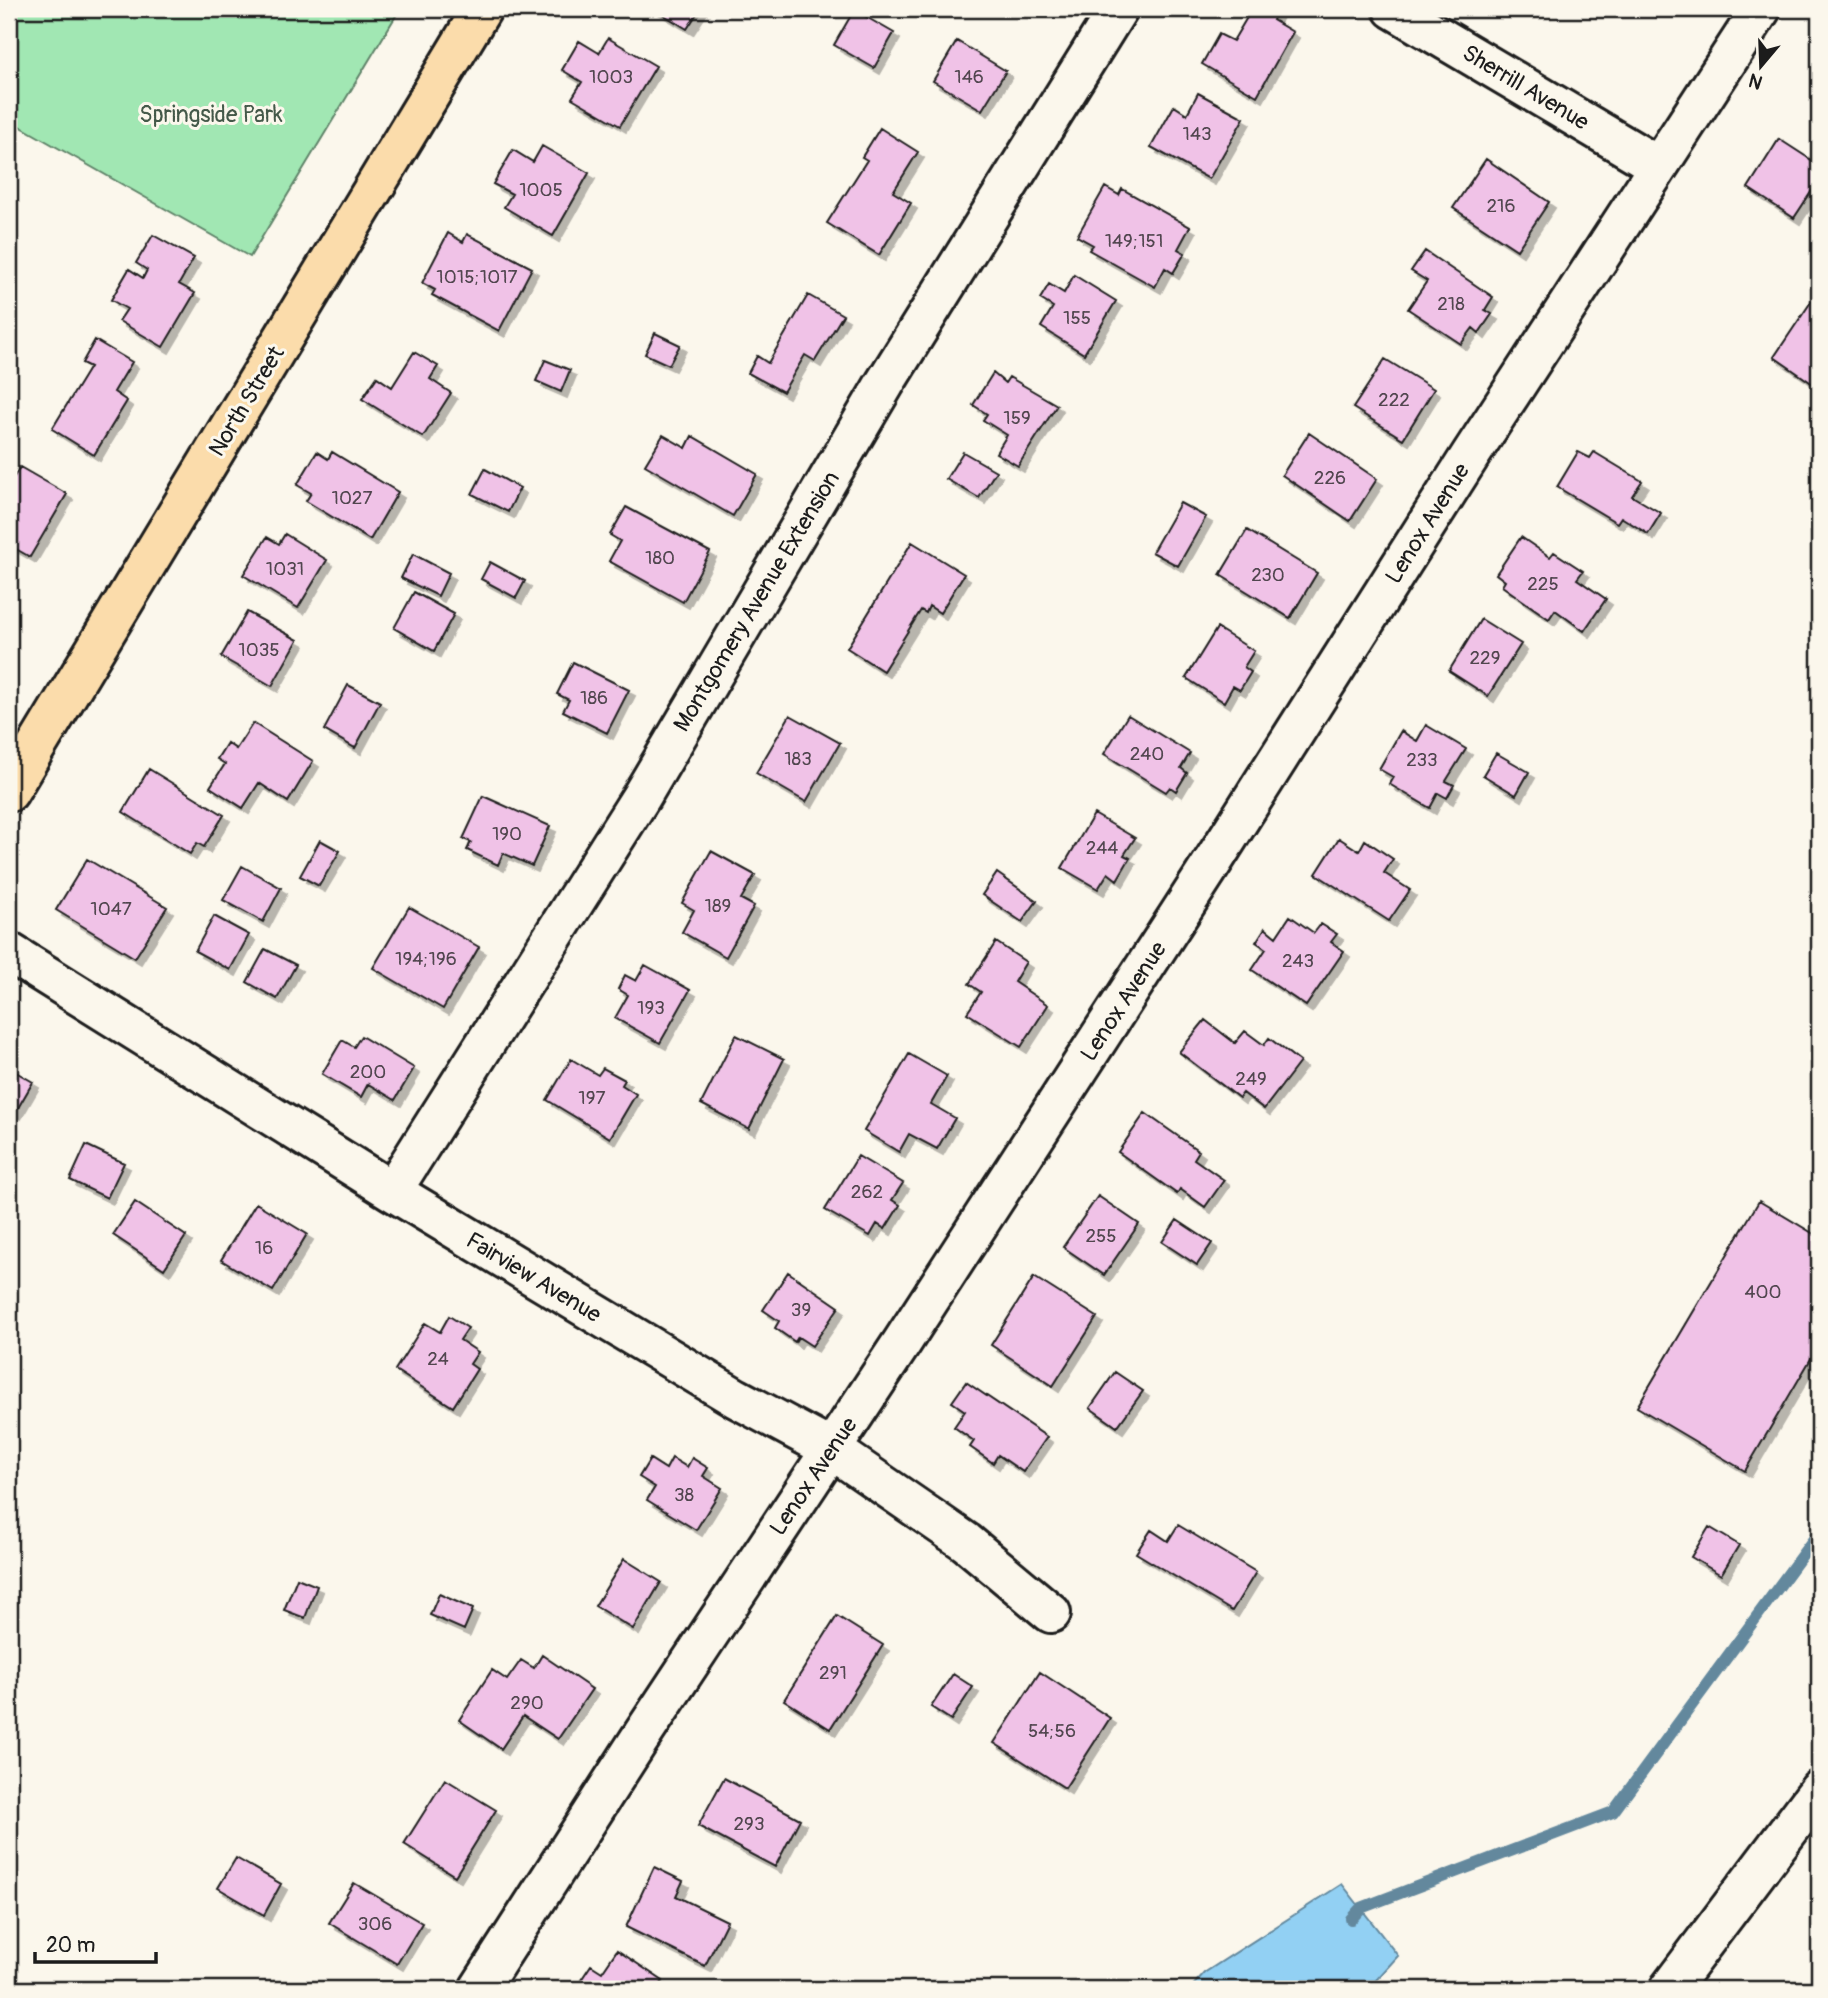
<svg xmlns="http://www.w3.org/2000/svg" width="1828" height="1998" font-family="Pangolin,sans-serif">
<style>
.green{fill:#a1e7b3;stroke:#5e8268;stroke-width:2}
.water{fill:#92d0f3;stroke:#63889d;stroke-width:2}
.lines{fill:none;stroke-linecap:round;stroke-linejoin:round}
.stream{stroke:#63889d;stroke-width:12}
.building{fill:#f0c2e7;stroke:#1c1c1c;stroke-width:2;filter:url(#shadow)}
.street-casing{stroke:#1c1c1c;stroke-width:44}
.secondary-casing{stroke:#1c1c1c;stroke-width:44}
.primary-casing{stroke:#1c1c1c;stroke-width:44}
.street{stroke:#fbf7ec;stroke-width:38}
.secondary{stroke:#fbf7ec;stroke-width:38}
.primary{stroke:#fbdcab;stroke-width:38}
.labels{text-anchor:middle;stroke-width:6;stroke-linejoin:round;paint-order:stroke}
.number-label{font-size:19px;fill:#51464f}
.street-label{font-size:23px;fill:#1c1c1c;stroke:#fbf7ec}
.park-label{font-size:23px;fill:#445949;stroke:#fbf7ec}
</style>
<defs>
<filter id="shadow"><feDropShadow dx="6" dy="6" stdDeviation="0" flood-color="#0004"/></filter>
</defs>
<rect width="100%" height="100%" fill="#fbf7ec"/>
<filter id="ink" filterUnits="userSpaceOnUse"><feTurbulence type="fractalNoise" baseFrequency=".0143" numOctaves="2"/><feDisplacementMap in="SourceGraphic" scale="14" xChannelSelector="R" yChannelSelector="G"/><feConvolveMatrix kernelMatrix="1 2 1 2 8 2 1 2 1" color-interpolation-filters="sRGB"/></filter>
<g filter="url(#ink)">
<path class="green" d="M 9,9 L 400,9 L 250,257 L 9,120 Z"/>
<path class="water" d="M 1342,1884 L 1398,1956 L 1368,1989 L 1190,1989 L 1204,1973 Z"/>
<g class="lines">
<path class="stream" d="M 1351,1919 L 1361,1908 L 1613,1812 L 1819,1532"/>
</g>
<path class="building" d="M 654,9 L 700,9 L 687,29 Z
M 1252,9 L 1278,9 L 1273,20 L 1293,32 L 1257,96 L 1202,64 L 1219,34 L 1233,41 Z
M 854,10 L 894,33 L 874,68 L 834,45 Z
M 608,38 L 656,66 L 620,126 L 572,98 L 582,82 L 562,70 L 579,41 L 599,53 Z
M 957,41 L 1006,71 L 982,110 L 933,81 Z
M 1198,93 L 1244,118 L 1209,179 L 1151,147 L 1174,106 L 1187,114 Z
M 880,128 L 918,152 L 893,192 L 911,203 L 879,255 L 827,223 L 867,160 L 862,157 Z
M 1779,139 L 1819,165 L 1819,180 L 1794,218 L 1748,188 Z
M 542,146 L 589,173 L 553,236 L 504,207 L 512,194 L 493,184 L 513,150 L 533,162 Z
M 1486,159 L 1549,202 L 1517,250 L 1453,208 Z
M 1105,187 L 1119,195 L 1122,189 L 1190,227 L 1178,249 L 1185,253 L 1173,273 L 1165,268 L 1155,287 L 1089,250 L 1093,245 L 1077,236 Z
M 448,233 L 463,242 L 467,234 L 532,268 L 499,331 L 432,295 L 435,290 L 422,283 Z
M 153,235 L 194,258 L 179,284 L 195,293 L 163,347 L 119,321 L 127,309 L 111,300 L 129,269 L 143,278 L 147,270 L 136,263 Z
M 1425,251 L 1493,297 L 1485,310 L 1492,314 L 1479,333 L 1473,328 L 1461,344 L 1408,309 L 1427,281 L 1411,271 Z
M 1074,275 L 1116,301 L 1084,354 L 1041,327 L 1053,307 L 1040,299 L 1049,284 L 1064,293 Z
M 1819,290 L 1819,381 L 1816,386 L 1774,357 Z
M 808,295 L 843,315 L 815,361 L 805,355 L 783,392 L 748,373 L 757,356 L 768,363 Z
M 655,333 L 680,345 L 669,365 L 645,354 Z
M 95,340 L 132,362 L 114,392 L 127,401 L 94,455 L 52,429 L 90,367 L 82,363 Z
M 414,352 L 438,366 L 430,379 L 451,393 L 423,437 L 362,399 L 377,377 L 392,387 Z
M 1385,359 L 1434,389 L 1403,439 L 1353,408 Z
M 545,360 L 570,370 L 561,392 L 536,381 Z
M 993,373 L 1005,383 L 1009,377 L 1057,405 L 1018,466 L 996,453 L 1007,435 L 983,420 L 987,414 L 973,405 Z
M 1309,433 L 1377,479 L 1350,521 L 1282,475 Z
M 663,435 L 686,448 L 692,436 L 757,474 L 733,516 L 645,465 Z
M 317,452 L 328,459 L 332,452 L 398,492 L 370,540 L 306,501 L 311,493 L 297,485 Z
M 963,452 L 996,471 L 979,498 L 946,479 Z
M 1578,452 L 1590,458 L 1594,452 L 1642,481 L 1632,496 L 1661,513 L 1648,534 L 1621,517 L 1617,523 L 1557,487 Z
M 20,467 L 67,494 L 30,557 L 9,545 L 9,485 Z
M 485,469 L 520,488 L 508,512 L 472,494 Z
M 1180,503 L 1206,517 L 1178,566 L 1152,552 Z
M 626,507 L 710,552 L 683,602 L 609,561 L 620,541 L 610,535 Z
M 1247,530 L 1317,573 L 1290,618 L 1220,575 Z
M 285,534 L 327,560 L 298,608 L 243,575 L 267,537 L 279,544 Z
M 1521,537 L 1550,557 L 1554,552 L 1583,571 L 1577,579 L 1606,599 L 1584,631 L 1555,610 L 1549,619 L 1502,586 L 1505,581 L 1496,574 Z
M 912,542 L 964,574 L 940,613 L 929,606 L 926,613 L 921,610 L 883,671 L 847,648 Z
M 413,554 L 449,573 L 438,596 L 401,578 Z
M 490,562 L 525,581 L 516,598 L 481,579 Z
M 414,592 L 454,614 L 434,651 L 394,628 Z
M 247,612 L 298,640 L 272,686 L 221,657 Z
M 1481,619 L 1521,644 L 1488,696 L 1449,671 Z
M 1217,628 L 1254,651 L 1244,667 L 1251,672 L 1240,690 L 1233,686 L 1224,702 L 1186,678 Z
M 573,662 L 629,690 L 607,733 L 563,711 L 569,700 L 557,694 Z
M 348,685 L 380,702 L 355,748 L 324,730 Z
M 790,715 L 840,743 L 806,802 L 756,773 Z
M 1128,715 L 1190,753 L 1181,768 L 1187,773 L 1176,791 L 1170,787 L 1166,792 L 1104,754 Z
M 253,723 L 313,761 L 288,802 L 259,783 L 243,808 L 210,787 L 225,764 L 217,759 L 227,743 L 236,749 Z
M 1426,725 L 1466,749 L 1446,781 L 1454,785 L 1447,798 L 1438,793 L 1430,808 L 1389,784 L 1393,777 L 1379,769 L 1401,731 L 1417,741 Z
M 1496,753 L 1529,772 L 1516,795 L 1483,775 Z
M 149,769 L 224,815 L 204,847 L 197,843 L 190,854 L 123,812 Z
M 483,796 L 550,826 L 532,866 L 503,853 L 498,865 L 467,850 L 471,842 L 463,839 Z
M 1094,814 L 1135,838 L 1124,855 L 1130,858 L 1117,880 L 1108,873 L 1098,889 L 1062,868 Z
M 1339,838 L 1359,851 L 1365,840 L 1393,859 L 1384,873 L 1410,890 L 1389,921 L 1316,874 Z
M 320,840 L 340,851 L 319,886 L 300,876 Z
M 711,851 L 755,875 L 741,899 L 754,906 L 726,957 L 682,932 L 694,910 L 682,903 Z
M 87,859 L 167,907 L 135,958 L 56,910 Z
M 242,866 L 281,888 L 263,922 L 223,900 Z
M 997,873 L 1037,901 L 1022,922 L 982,895 Z
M 409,907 L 479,947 L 443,1009 L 373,968 Z
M 214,916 L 249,935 L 230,970 L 195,951 Z
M 1290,916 L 1314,933 L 1321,924 L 1337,934 L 1331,942 L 1344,951 L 1306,1006 L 1252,970 L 1266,949 L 1256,942 L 1265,928 L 1276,937 Z
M 996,942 L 1026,962 L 1014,982 L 1048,1005 L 1021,1047 L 967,1013 L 981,992 L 969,984 Z
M 265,949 L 296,965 L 277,999 L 247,982 Z
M 645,965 L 690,990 L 660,1043 L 615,1018 L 628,995 L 618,989 L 625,975 L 636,981 Z
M 1205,1020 L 1235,1043 L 1245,1031 L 1264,1045 L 1269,1038 L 1300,1062 L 1264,1109 L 1243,1093 L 1239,1098 L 1179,1052 Z
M 736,1035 L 784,1059 L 749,1129 L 701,1104 Z
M 361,1036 L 414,1068 L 395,1100 L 368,1084 L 361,1097 L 322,1074 L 342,1040 L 354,1047 Z
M 909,1054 L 947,1076 L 931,1104 L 955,1118 L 937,1149 L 909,1134 L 899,1152 L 864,1131 Z
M 571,1059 L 598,1075 L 603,1068 L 625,1080 L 622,1085 L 636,1094 L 610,1138 L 547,1100 Z
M 9,1068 L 33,1082 L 15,1113 L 9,1109 Z
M 1145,1113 L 1199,1151 L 1194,1159 L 1224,1180 L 1205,1207 L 1180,1189 L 1177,1194 L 1118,1152 Z
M 86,1145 L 124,1163 L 107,1198 L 70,1180 Z
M 858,1156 L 903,1183 L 892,1200 L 900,1205 L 885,1229 L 877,1224 L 870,1236 L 825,1210 Z
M 1098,1196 L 1139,1224 L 1104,1275 L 1063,1247 Z
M 1759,1201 L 1819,1237 L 1819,1345 L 1745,1471 L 1637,1407 Z
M 135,1202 L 186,1236 L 164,1269 L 113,1235 Z
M 256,1203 L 307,1234 L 273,1291 L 221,1260 Z
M 1177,1220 L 1212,1243 L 1197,1265 L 1162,1242 Z
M 788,1272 L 839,1307 L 812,1346 L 798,1337 L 795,1342 L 775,1328 L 779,1321 L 763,1310 Z
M 1034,1277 L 1097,1317 L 1053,1386 L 991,1345 Z
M 449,1316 L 468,1328 L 460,1340 L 478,1352 L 470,1364 L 477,1369 L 453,1407 L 395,1370 L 425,1323 L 440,1332 Z
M 1115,1372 L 1143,1391 L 1117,1427 L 1090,1408 Z
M 966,1382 L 1047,1437 L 1023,1472 L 998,1455 L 993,1463 L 970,1447 L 974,1441 L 954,1427 L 965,1411 L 952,1402 Z
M 672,1458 L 687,1467 L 692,1458 L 708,1468 L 703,1476 L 722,1488 L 696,1530 L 647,1500 L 655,1487 L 639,1477 L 650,1459 L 666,1469 Z
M 1178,1525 L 1256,1572 L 1232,1611 L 1136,1553 L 1151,1530 L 1168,1541 Z
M 1709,1527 L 1739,1545 L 1721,1575 L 1691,1557 Z
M 624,1559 L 661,1582 L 633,1629 L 595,1606 Z
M 297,1578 L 317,1586 L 305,1618 L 284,1610 Z
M 439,1594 L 473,1609 L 464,1630 L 430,1615 Z
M 837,1616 L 883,1645 L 830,1729 L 784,1700 Z
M 542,1655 L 592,1689 L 558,1739 L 523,1716 L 501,1749 L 459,1720 L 492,1670 L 507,1680 L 521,1660 L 534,1668 Z
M 1040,1672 L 1110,1718 L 1065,1788 L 994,1743 Z
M 953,1674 L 973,1687 L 951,1720 L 931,1707 Z
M 724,1778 L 800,1819 L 775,1867 L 698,1826 Z
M 445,1779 L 496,1810 L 455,1876 L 404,1844 Z
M 236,1858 L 281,1884 L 264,1915 L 218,1888 Z
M 654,1867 L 683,1881 L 676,1896 L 727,1921 L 705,1966 L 626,1927 Z
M 354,1883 L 422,1923 L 397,1964 L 329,1923 Z
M 617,1950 L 663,1981 L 657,1989 L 575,1989 L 591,1965 L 602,1972 Z"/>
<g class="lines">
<g class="street-casing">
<path id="street" d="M 1393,9 L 1658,166
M 9,952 L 392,1191 L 736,1398 L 831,1449 L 966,1542 L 1051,1613
M 392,1191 L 641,797 L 885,383 L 1118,9
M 479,1989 L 639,1740 L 901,1344 L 1207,871 L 1470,456 L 1761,9"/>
</g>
<g class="secondary-casing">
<path id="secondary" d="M 1669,1989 L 1819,1790"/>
</g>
<g class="primary-casing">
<path id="primary" d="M 9,792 L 482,9"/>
</g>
<use href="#street" class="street"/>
<use href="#secondary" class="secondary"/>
<use href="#primary" class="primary"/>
</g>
</g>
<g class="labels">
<g class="number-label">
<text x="611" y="83">1003</text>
<text x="969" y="83">146</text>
<text x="1197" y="140">143</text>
<text x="541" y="196">1005</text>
<text x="1501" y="212">216</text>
<text x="1134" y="247">149;151</text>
<text x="477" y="283">1015;1017</text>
<text x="1451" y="310">218</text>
<text x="1077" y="324">155</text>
<text x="1394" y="406">222</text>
<text x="1017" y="424">159</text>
<text x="1330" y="484">226</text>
<text x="352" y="504">1027</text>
<text x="660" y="564">180</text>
<text x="285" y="575">1031</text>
<text x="1268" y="581">230</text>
<text x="1543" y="590">225</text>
<text x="259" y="656">1035</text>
<text x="1485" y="664">229</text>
<text x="594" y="704">186</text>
<text x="1147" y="760">240</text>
<text x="798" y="765">183</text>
<text x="1422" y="766">233</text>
<text x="507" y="840">190</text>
<text x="1102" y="854">244</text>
<text x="718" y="912">189</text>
<text x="111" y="915">1047</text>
<text x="426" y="965">194;196</text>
<text x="1298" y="967">243</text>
<text x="651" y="1014">193</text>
<text x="368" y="1078">200</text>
<text x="1251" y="1085">249</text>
<text x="592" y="1104">197</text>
<text x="867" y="1198">262</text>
<text x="1101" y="1242">255</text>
<text x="264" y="1254">16</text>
<text x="1763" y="1298">400</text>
<text x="801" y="1316">39</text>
<text x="438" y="1365">24</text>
<text x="684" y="1501">38</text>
<text x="833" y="1679">291</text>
<text x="527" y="1709">290</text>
<text x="1052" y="1737">54;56</text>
<text x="749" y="1830">293</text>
<text x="375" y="1930">306</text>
</g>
<g class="street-label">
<text transform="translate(1526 87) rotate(31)" y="8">Sherrill Avenue</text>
<text transform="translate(246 401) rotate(-59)" y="8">North Street</text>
<text transform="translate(1427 523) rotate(-58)" y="8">Lenox Avenue</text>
<text transform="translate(756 601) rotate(-59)" y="8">Montgomery Avenue Extension</text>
<text transform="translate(1123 1001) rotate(-57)" y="8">Lenox Avenue</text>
<text transform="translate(534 1277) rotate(31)" y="8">Fairview Avenue</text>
<text transform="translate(813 1476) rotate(-56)" y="8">Lenox Avenue</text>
</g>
<g class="park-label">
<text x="211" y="122">Springside Park</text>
</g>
</g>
<rect width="1828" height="1998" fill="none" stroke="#fbf7ec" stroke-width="35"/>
<rect x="18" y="18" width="1793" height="1963" fill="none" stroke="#1c1c1c" stroke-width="2.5" filter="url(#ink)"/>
<g transform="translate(1761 66) rotate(199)" stroke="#fbf7ec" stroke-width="5" paint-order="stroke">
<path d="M0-5L12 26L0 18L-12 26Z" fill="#1c1c1c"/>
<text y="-10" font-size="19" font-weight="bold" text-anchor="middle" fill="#1c1c1c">N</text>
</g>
<path d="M35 1952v10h121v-10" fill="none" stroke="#1c1c1c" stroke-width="3.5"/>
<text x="46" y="1952" font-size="21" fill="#1c1c1c" stroke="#fbf7ec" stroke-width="5" paint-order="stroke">20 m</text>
</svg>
